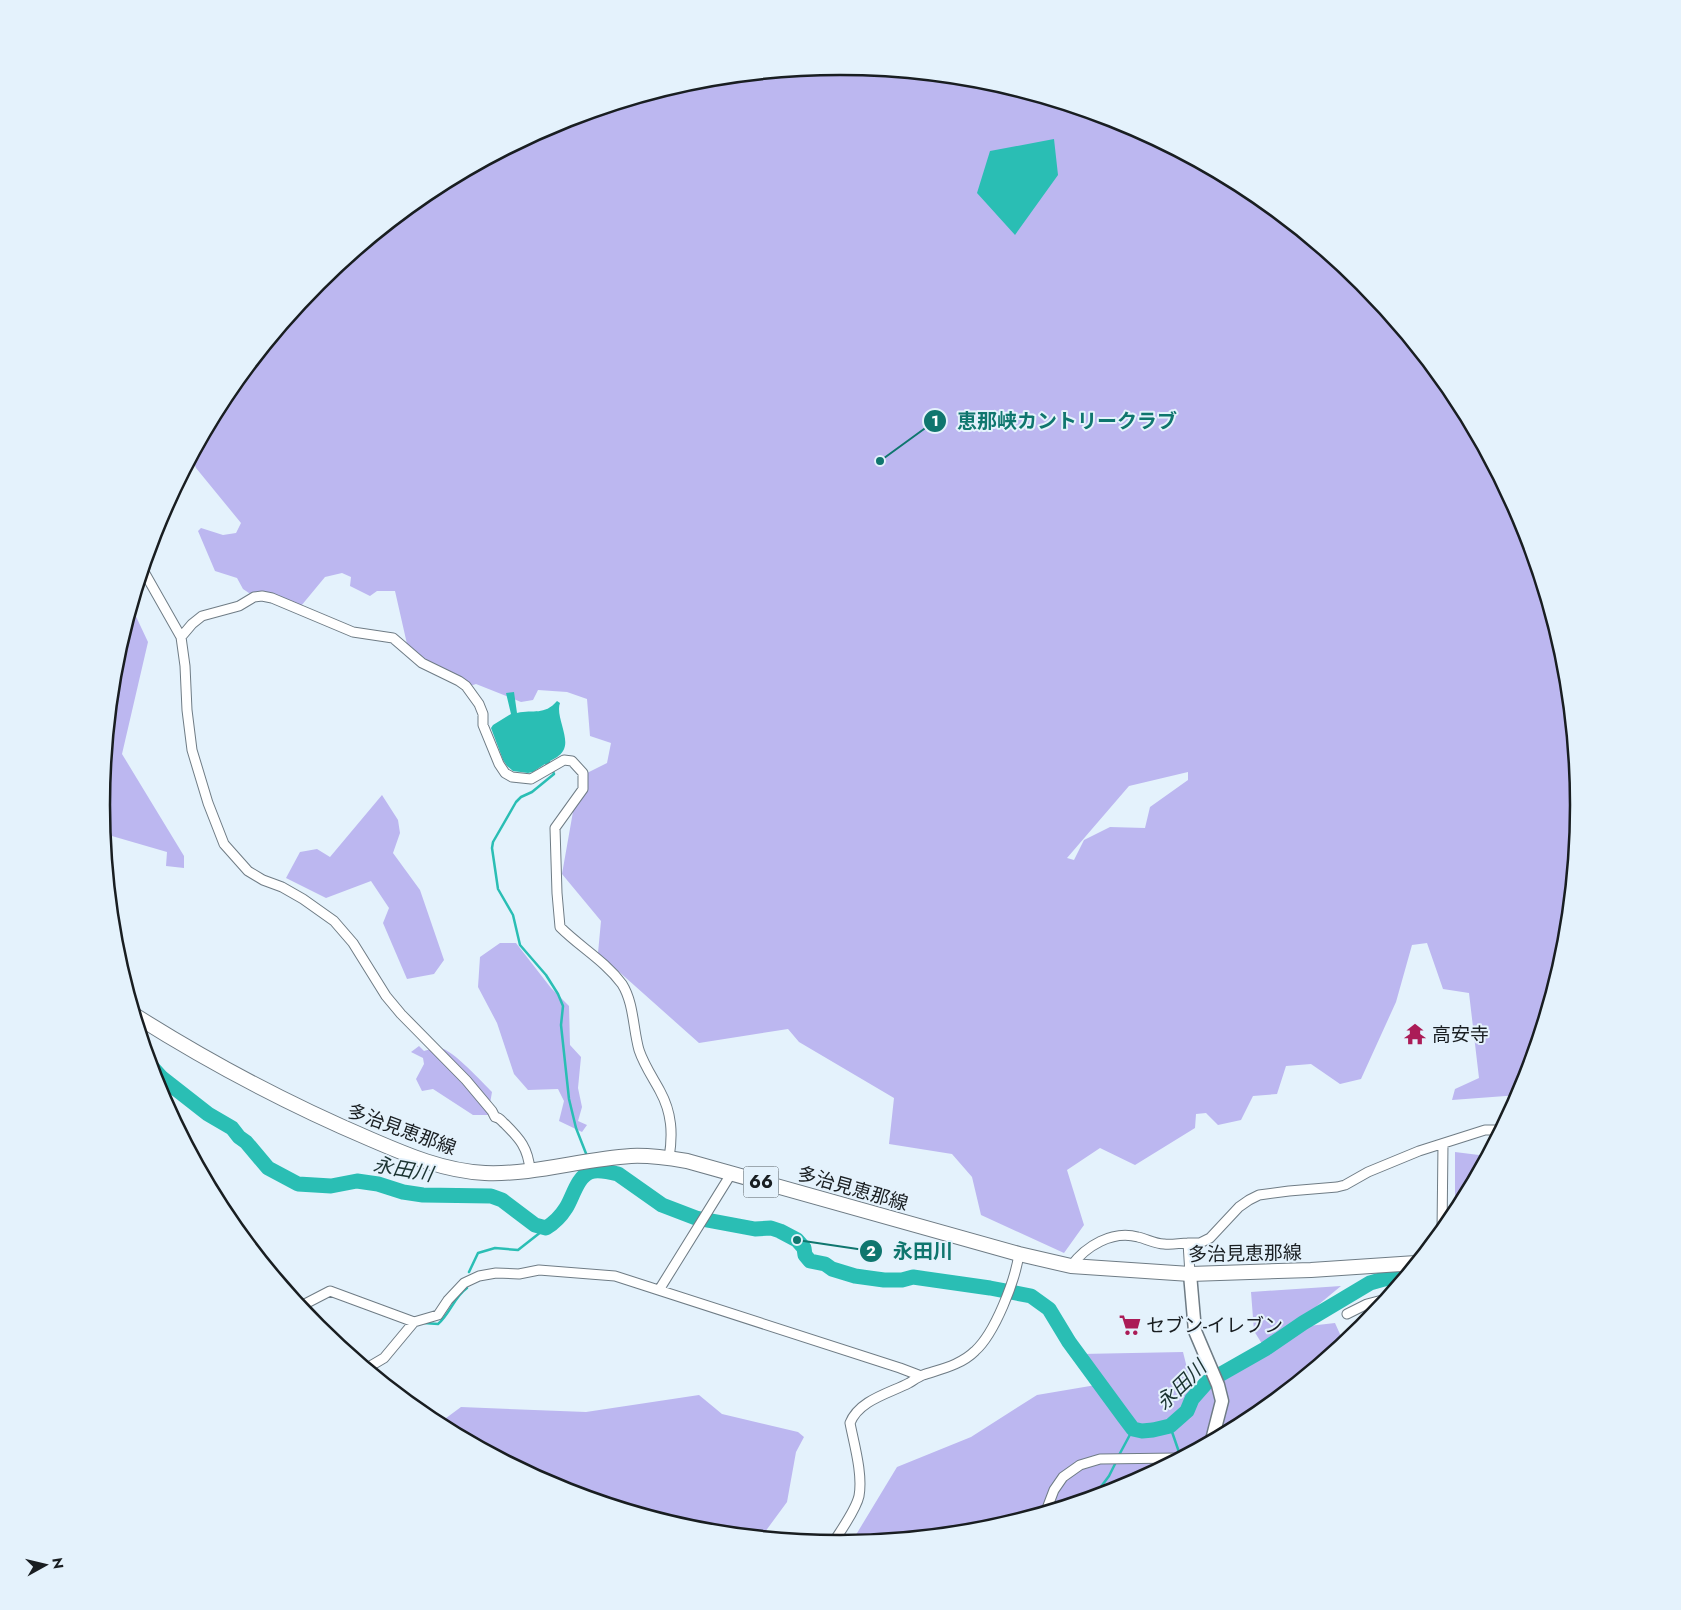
<svg xmlns="http://www.w3.org/2000/svg" width="1681" height="1610" font-family="Jost,'Noto Sans JP',sans-serif">
<style>
.green{fill:#bcb7f0;fill-rule:evenodd}
.water{fill:#2abeb4}
.lines{fill:none;stroke-linecap:round;stroke-linejoin:round}
.stream{stroke:#2abeb4;stroke-width:2.5}
.river{stroke:#2abeb4;stroke-width:15}
.street-casing{stroke:#6f7c85;stroke-width:11}
.secondary-casing{stroke:#6f7c85;stroke-width:15}
.primary-casing{stroke:#6f7c85;stroke-width:16}
.street{stroke:#fff;stroke-width:9}
.secondary{stroke:#fff;stroke-width:12}
.primary{stroke:#fff;stroke-width:14}
.labels{text-anchor:middle;stroke-width:4;stroke-linejoin:round;paint-order:stroke}
.shield{fill:#e4f2fc;stroke:#565e63;stroke-width:1}
.shield-label{font-size:18px;font-weight:bold;fill:#191e21}
.poi-label{font-size:19px;fill:#191e21;stroke:#e4f2fc;text-anchor:start}
.street-label{font-size:19px;fill:#191e21;stroke:#e4f2fc}
.water-label{font-size:20px;font-style:italic;fill:#1b3331;stroke:#e4f2fc}
.rim{fill:none;stroke:#191e21;stroke-width:2.5}
.leader{fill:none;stroke:#0f766e;stroke-width:2}
.callout-dot{fill:#0f766e;stroke:#e4f2fc;stroke-width:2}
.mark-label{font-size:15px;text-anchor:middle;font-weight:bold;fill:#fff}
.callout-label{font-size:20px;text-anchor:middle;font-weight:bold;fill:#0f766e;stroke:#e4f2fc;stroke-width:4;stroke-linejoin:round;paint-order:stroke}
</style>
<rect width="100%" height="100%" fill="#e4f2fc"/>
<path class="green" d="M 840,66 L 985,81 L 1123,123 L 1251,191 L 1363,283 L 1455,395 L 1523,523 L 1565,661 L 1579,805 L 1565,949 L 1523,1088 L 1519,1095 L 1452,1100 L 1455,1089 L 1479,1078 L 1469,993 L 1443,989 L 1427,943 L 1412,945 L 1396,1002 L 1361,1079 L 1340,1084 L 1311,1064 L 1286,1066 L 1277,1094 L 1253,1096 L 1241,1120 L 1218,1125 L 1206,1113 L 1196,1114 L 1195,1128 L 1135,1165 L 1100,1148 L 1067,1170 L 1084,1225 L 1064,1253 L 981,1215 L 972,1177 L 952,1154 L 889,1144 L 894,1098 L 799,1042 L 788,1029 L 699,1043 L 598,953 L 601,921 L 562,874 L 577,789 L 587,773 L 607,763 L 611,743 L 590,736 L 587,699 L 567,692 L 538,690 L 533,700 L 521,702 L 476,684 L 470,686 L 428,662 L 407,644 L 395,591 L 377,591 L 370,596 L 350,586 L 351,577 L 342,573 L 325,577 L 301,606 L 252,595 L 243,589 L 237,578 L 215,571 L 198,531 L 201,528 L 223,535 L 236,533 L 241,523 L 196,468 L 192,458 L 226,394 L 318,282 L 430,191 L 558,122 L 697,80 ZM 1188,772 L 1188,780 L 1150,807 L 1145,828 L 1110,827 L 1084,840 L 1074,860 L 1067,858 L 1129,786 Z
M 132,608 L 148,642 L 122,754 L 184,856 L 184,868 L 166,866 L 167,852 L 105,834 L 102,805 L 116,661 Z
M 382,795 L 398,820 L 400,833 L 393,853 L 420,890 L 444,960 L 434,974 L 407,979 L 383,923 L 389,908 L 371,881 L 326,898 L 286,878 L 300,852 L 317,849 L 330,857 Z
M 500,943 L 516,943 L 551,988 L 569,1006 L 570,1045 L 581,1057 L 578,1088 L 582,1107 L 578,1121 L 587,1125 L 582,1132 L 559,1121 L 564,1101 L 558,1089 L 528,1090 L 514,1074 L 497,1023 L 478,987 L 480,957 Z
M 419,1046 L 424,1051 C 428,1050 435,1048 440,1048 C 452,1049 483,1083 492,1092 L 488,1115 L 473,1115 L 433,1089 L 422,1091 L 416,1079 L 424,1064 L 423,1058 L 411,1052 Z
M 1455,1152 L 1487,1156 L 1455,1214 Z
M 1341,1286 L 1277,1339 L 1300,1327 L 1335,1323 L 1344,1343 L 1251,1419 L 1123,1488 L 984,1530 L 851,1543 L 897,1467 L 971,1437 L 1037,1395 L 1096,1385 L 1101,1386 L 1081,1354 L 1183,1352 L 1192,1388 L 1264,1347 L 1254,1331 L 1251,1292 Z
M 699,1395 L 722,1414 L 798,1432 L 804,1437 L 796,1452 L 787,1502 L 762,1536 L 696,1529 L 558,1487 L 438,1424 L 461,1407 L 586,1412 Z"/>
<path class="water" d="M 1054,139 L 1058,175 L 1015,235 L 977,193 L 990,151 Z
M 514,692 L 517,713 C 534,709 544,716 557,701 L 560,703 C 555,716 571,739 563,751 C 560,756 554,759 550,761 L 551,764 L 547,767 L 545,764 L 533,772 L 528,773 L 513,771 L 507,766 L 503,760 L 491,728 L 493,725 L 511,714 L 506,693 Z"/>
<g class="lines">
<path class="stream" d="M 552,769 L 554,774 L 532,792 L 521,797 L 516,802 L 493,842 L 492,848 L 498,889 L 513,915 L 520,945 L 546,975 L 558,994 L 563,1006 L 561,1025 L 569,1099 L 576,1128 L 587,1156
M 469,1272 L 478,1253 L 495,1248 L 518,1250 L 546,1228
M 424,1323 L 438,1324 C 450,1314 454,1297 467,1288
M 1170,1426 L 1180,1455
M 1118,1457 L 1133,1429
M 1094,1496 L 1109,1476 L 1116,1462"/>
<path class="river" d="M 151,1066 L 162,1078 L 208,1114 L 232,1128 L 239,1137 L 246,1142 L 268,1168 L 298,1184 L 331,1186 L 357,1181 L 378,1184 L 403,1192 L 423,1195 L 491,1196 L 502,1200 L 535,1225 L 546,1228 C 554,1223 561,1216 566,1208 C 573,1197 577,1177 590,1172 C 598,1169 610,1172 618,1174 L 662,1205 L 696,1218 L 755,1229 L 771,1228 L 780,1231 L 797,1240 L 804,1248 L 805,1255 L 810,1261 L 825,1264 L 832,1269 L 855,1276 L 884,1280 L 902,1280 L 913,1277 L 990,1288 L 1031,1296 L 1049,1309 L 1069,1342 L 1124,1417 L 1133,1429 L 1142,1431 L 1153,1430 L 1170,1426 L 1187,1411 L 1192,1399 L 1207,1382 L 1265,1349 L 1303,1323 L 1370,1283 L 1384,1279 L 1405,1276"/>
<g class="street-casing">
<path id="street" d="M 143,570 L 181,637 L 185,666 L 187,710 L 192,750 L 208,803 L 224,844 L 248,871 L 263,880 L 282,887 L 303,899 L 334,921 L 353,943 L 386,996 L 401,1014 L 466,1080 L 492,1111 L 495,1117 C 501,1118 501,1121 505,1124 C 520,1139 528,1148 530,1170
M 181,637 L 192,624 L 202,616 L 239,606 L 254,597 L 262,596 L 272,598 L 353,632 L 393,638 L 422,663 L 459,681 L 466,686 L 479,704 L 483,714 L 483,725 L 499,764 L 505,773 L 512,777 L 531,779 L 564,760 L 572,761 L 583,773 L 583,789 L 555,828 L 557,893 L 560,927 C 580,947 605,961 622,984 C 634,1003 633,1029 639,1050 C 644,1065 653,1078 660,1091 C 672,1113 673,1134 669,1158
M 1442,1231 L 1443,1144
M 1071,1266 C 1086,1246 1112,1230 1138,1237 C 1147,1239 1155,1244 1164,1244 C 1172,1245 1180,1243 1188,1243
M 1190,1274 L 1188,1243 L 1200,1243 L 1210,1238 L 1239,1207 L 1249,1200 L 1259,1195 L 1289,1191 L 1337,1187 L 1345,1185 L 1368,1172 L 1419,1151 L 1485,1130 L 1501,1130
M 659,1290 L 731,1174
M 301,1306 L 330,1291 L 414,1322 L 438,1315 L 448,1300 L 464,1283 L 479,1276 L 496,1273 L 519,1274 L 539,1270 L 615,1276 L 900,1368 L 921,1376
M 1347,1314 L 1367,1304 L 1386,1299
M 367,1368 L 384,1358 L 414,1322
M 1046,1511 L 1054,1490 L 1063,1477 L 1080,1465 L 1100,1459 L 1178,1458
M 833,1543 C 841,1530 856,1510 859,1496 C 863,1474 854,1444 850,1423 C 859,1400 890,1393 909,1383 C 914,1380 918,1377 923,1375 C 941,1369 961,1365 975,1351 C 995,1333 1015,1281 1019,1254"/>
</g>
<g class="secondary-casing">
<path id="secondary" d="M 1190,1274 L 1195,1331 L 1218,1385 L 1222,1401 L 1212,1440"/>
</g>
<g class="primary-casing">
<path id="primary" d="M 136,1016 C 209,1062 290,1105 370,1139 C 407,1155 444,1171 485,1173 C 534,1175 582,1159 631,1156 C 650,1155 669,1158 687,1161 L 1019,1254 L 1071,1266 L 1190,1274 L 1311,1270 L 1416,1263"/>
</g>
<use href="#street" class="street"/>
<use href="#secondary" class="secondary"/>
<use href="#primary" class="primary"/>
</g>
<defs>
<g id="temple-bare" transform="scale(1.725)"><path d="M0-6L5-2H3V0L6.5 2.5H4V6H1.5V3h-3V6H-4V2.5H-6.5L-3 0V-2H-5Z" fill="#ab1c57" stroke="#e4f2fc" stroke-width="2.5" paint-order="stroke"/></g>
<g id="supermarket-bare" transform="scale(1.725)"><path d="M-6-5.5h2.5l.6 2H6L4.5 2H-2.5L-4.4-4H-6ZM-1.5 3.2a1.3 1.3 0 1 0 .1 0ZM3 3.2a1.3 1.3 0 1 0 .1 0Z" fill="#ab1c57" stroke="#e4f2fc" stroke-width="2.5" paint-order="stroke"/></g>
</defs>
<g fill-rule="evenodd">
<use href="#temple-bare" x="1415" y="1034"/>
<use href="#supermarket-bare" x="1130" y="1325"/>
</g>
<g class="labels">
<rect class="shield" x="743.5" y="1166.5" width="35" height="31" rx="4"/>
<g class="shield-label">
<text x="761" y="1188">66</text>
</g>
<g class="poi-label">
<text x="1432" y="1041">高安寺</text>
<text x="1146" y="1332">セブン-イレブン</text>
</g>
<g class="street-label">
<text transform="translate(402 1129) rotate(20)" y="7">多治見恵那線</text>
<text transform="translate(853 1188) rotate(16)" y="7">多治見恵那線</text>
<text transform="translate(1245 1253) rotate(-1)" y="7">多治見恵那線</text>
</g>
<g class="water-label">
<text transform="translate(403 1169) rotate(10)" y="7">永田川</text>
<text transform="translate(1181 1385) rotate(-44)" y="7">永田川</text>
</g>
</g>
<path d="M0 0H1681V1610H0ZM110 805a730 730 0 1 1 1460 0a730 730 0 1 1-1460 0Z" fill="#e4f2fc" fill-rule="evenodd"/>
<path class="rim" d="M110 805a730 730 0 1 1 1460 0a730 730 0 1 1-1460 0Z"/>
<path class="leader" d="M880 461L935 421M797 1240L871 1251"/>
<g class="callout-dot">
<circle cx="880" cy="461" r="5"/>
<circle cx="797" cy="1240" r="5"/>
<circle cx="935" cy="421" r="12"/>
<circle cx="871" cy="1251" r="12"/>
</g>
<g class="mark-label">
<text x="935" y="426">1</text>
<text x="871" y="1256">2</text>
</g>
<g class="callout-label">
<text x="1067" y="428">恵那峡カントリークラブ</text>
<text x="923" y="1258">永田川</text>
</g>
<g transform="translate(45 1565) rotate(82)" stroke="#e4f2fc" stroke-width="4" paint-order="stroke">
<path d="M0-4L9 19L0 12L-9 19Z" fill="#191e21"/>
<text y="-8" font-size="14" font-weight="bold" text-anchor="middle" fill="#191e21">N</text>
</g>
</svg>
